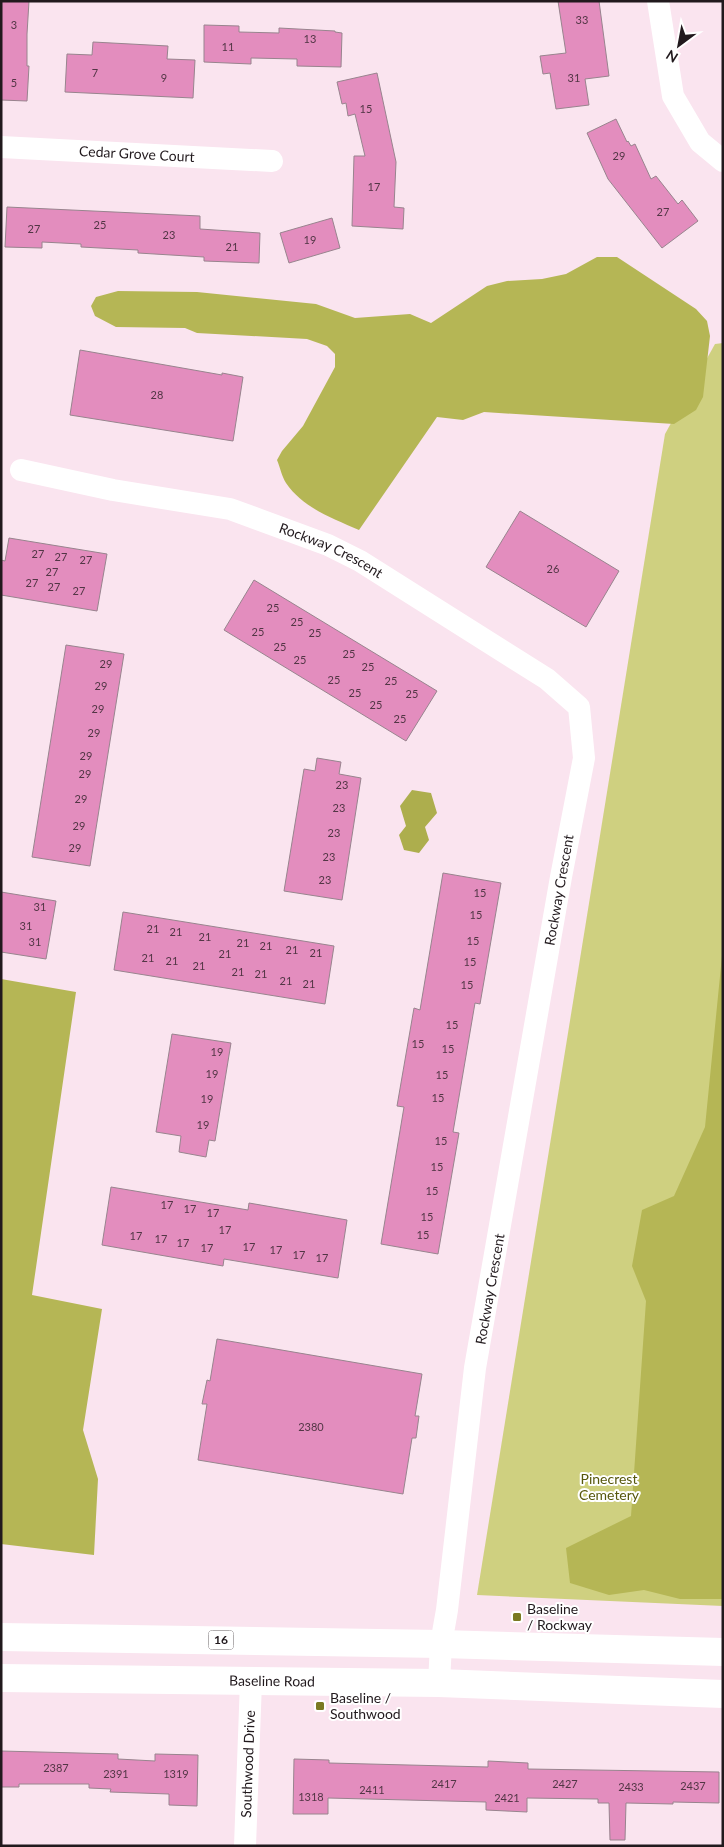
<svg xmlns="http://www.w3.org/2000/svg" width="724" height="1847" font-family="Lato,sans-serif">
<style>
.green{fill:#cfd080}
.forest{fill:#b5b655}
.water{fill:#adae4d}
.building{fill:#e38dbe;stroke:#98848e}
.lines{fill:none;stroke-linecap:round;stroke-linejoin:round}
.minor{stroke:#fff;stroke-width:22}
.primary{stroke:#fff;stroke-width:28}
.poi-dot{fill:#7a7a21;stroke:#fff;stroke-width:2}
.labels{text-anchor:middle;stroke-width:4;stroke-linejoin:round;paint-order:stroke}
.number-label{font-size:11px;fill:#523645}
.shield{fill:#fff;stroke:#645e61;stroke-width:1}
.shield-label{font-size:12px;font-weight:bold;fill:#21191d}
.street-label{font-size:14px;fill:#21191d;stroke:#fff}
.park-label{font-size:14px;fill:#57570d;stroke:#fff}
.poi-label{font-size:14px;fill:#21191d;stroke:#fff;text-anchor:start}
</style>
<rect width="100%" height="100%" fill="#fae4ef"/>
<path class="green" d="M 723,343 L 723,1606 L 477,1595 L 665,434 L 715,344 Z"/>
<path class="forest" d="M 597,257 L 617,257 L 696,309 L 707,321 L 710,336 L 703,397 L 696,410 L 674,424 L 484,412 L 463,420 L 437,417 L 359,530 C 332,518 303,508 286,483 C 282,477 280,467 277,460 L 282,451 L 303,426 L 335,367 L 335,354 L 327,346 L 307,339 L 197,333 L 185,328 L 116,327 L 95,316 L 91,306 L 96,297 L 118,291 L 197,292 L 316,304 L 355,318 L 410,314 L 431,323 L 487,286 L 507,281 L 542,279 L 566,274 Z
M 723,946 L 723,1599 L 680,1599 L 644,1590 L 609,1595 L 570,1583 L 566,1548 L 631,1516 L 646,1301 L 632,1266 L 642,1210 L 674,1196 L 705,1127 Z
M 1,979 L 76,992 L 32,1295 L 102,1309 L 83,1430 L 98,1479 L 94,1555 L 1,1544 Z"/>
<path class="water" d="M 412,790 L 431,793 L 437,813 L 425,827 L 429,840 L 419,853 L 404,850 L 399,835 L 406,826 L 400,806 Z"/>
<path class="building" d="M 1,1 L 29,1 L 27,34 L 27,66 L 29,66 L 27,101 L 1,100 Z
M 558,1 L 599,1 L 609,76 L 585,79 L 589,105 L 556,109 L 550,73 L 543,74 L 540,56 L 566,53 Z
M 204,25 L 239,26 L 239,32 L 279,33 L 279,28 L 335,31 L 335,32 L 342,33 L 341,67 L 297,66 L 297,59 L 251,58 L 251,64 L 204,62 Z
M 93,42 L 168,46 L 167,59 L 195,60 L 193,98 L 65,92 L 67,54 L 92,55 Z
M 377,73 L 396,162 L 394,207 L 404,208 L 403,229 L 352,226 L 354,156 L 365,156 L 355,114 L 348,116 L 346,103 L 342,104 L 337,82 Z
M 616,119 L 627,142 L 628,141 L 631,146 L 635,144 L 651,179 L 656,176 L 678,204 L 682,200 L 698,221 L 662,248 L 608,179 L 587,133 Z
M 7,207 L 200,216 L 200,229 L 260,233 L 259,263 L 204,261 L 204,257 L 138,253 L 138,250 L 81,247 L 81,244 L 42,242 L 42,248 L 5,247 Z
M 332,218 L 340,248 L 289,263 L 280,233 Z
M 80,350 L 222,375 L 222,373 L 243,377 L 233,441 L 70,415 Z
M 520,511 L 619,571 L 586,627 L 486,567 Z
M 9,538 L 107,554 L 97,611 L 1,595 L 1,560 L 5,561 Z
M 254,580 L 437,691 L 406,741 L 224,630 Z
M 66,645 L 124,654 L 90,866 L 32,857 Z
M 317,758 L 341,762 L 339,774 L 361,778 L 342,900 L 284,891 L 304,769 L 315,771 Z
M 443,873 L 501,883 L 480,1004 L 475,1003 L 453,1132 L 459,1133 L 438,1254 L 381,1244 L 404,1107 L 397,1106 L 414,1008 L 420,1010 Z
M 1,892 L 56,901 L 46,959 L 1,952 Z
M 123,912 L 334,946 L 325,1004 L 114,970 Z
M 172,1034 L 231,1043 L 215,1141 L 209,1140 L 206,1157 L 179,1152 L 181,1136 L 156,1132 Z
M 111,1187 L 248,1210 L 249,1203 L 347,1220 L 338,1278 L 224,1259 L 223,1266 L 102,1245 Z
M 217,1339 L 422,1374 L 415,1416 L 419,1416 L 416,1438 L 412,1438 L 403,1494 L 198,1460 L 207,1404 L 202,1404 L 207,1380 L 210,1381 Z
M 1,1751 L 118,1754 L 118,1759 L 155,1761 L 155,1754 L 198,1755 L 197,1806 L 169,1805 L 169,1794 L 110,1792 L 111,1789 L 89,1788 L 89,1784 L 19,1784 L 19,1787 L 1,1787 Z
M 294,1759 L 329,1760 L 329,1763 L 488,1767 L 488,1761 L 528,1763 L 528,1769 L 719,1772 L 719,1803 L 673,1802 L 673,1804 L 626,1803 L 625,1840 L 610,1840 L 609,1803 L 598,1803 L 598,1799 L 527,1798 L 527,1812 L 486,1810 L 486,1802 L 328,1798 L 328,1814 L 293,1814 Z"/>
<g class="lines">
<g class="minor">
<path d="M 658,1 L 673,96 L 700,142 L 723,161"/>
<path id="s1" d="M 1,147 L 272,161"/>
<path id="s2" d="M 21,470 L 113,490 L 230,509 L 328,545 L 360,561 L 547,679 L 579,707 L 584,758 L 561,877 L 475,1368 L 447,1610 L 441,1644 L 439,1683"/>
<path id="s3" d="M 245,1846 L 251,1681"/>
</g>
<g class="primary">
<path d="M 1,1637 L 441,1644 L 723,1652"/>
<path id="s4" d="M 1,1678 L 439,1683 L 723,1694"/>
</g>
</g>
<g class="poi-dot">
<rect x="512" y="1612" width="10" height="10" rx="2.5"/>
<rect x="315" y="1701" width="10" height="10" rx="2.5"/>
</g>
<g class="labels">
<g class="number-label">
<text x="582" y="24">33</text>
<text x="14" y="29">3</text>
<text x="310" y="43">13</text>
<text x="228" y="51">11</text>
<text x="95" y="77">7</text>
<text x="164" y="82">9</text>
<text x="574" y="82">31</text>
<text x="14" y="87">5</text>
<text x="366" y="113">15</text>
<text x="619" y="160">29</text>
<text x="374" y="191">17</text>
<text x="663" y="216">27</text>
<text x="100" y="229">25</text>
<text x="34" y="233">27</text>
<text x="169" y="239">23</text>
<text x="310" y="244">19</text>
<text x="232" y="251">21</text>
<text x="157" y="399">28</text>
<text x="38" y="558">27</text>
<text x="61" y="561">27</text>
<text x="86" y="564">27</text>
<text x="553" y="573">26</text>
<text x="52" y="576">27</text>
<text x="32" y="587">27</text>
<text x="54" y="591">27</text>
<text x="79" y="595">27</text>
<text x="273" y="612">25</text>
<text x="297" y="626">25</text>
<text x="258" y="636">25</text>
<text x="315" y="637">25</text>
<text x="280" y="651">25</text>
<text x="349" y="658">25</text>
<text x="300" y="664">25</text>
<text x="106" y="668">29</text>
<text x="368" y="671">25</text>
<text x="334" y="684">25</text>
<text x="391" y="685">25</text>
<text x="101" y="690">29</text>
<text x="355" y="697">25</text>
<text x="412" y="698">25</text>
<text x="376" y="709">25</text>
<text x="98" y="713">29</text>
<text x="400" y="723">25</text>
<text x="94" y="737">29</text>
<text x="86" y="760">29</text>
<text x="85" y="778">29</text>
<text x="342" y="789">23</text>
<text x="81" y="803">29</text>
<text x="339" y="812">23</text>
<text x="79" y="830">29</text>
<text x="334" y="837">23</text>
<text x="75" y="852">29</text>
<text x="329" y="861">23</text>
<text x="325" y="884">23</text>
<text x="480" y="897">15</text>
<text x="40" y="911">31</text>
<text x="476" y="919">15</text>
<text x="26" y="930">31</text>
<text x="153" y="933">21</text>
<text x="176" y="936">21</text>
<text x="205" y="941">21</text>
<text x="473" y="945">15</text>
<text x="35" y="946">31</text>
<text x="243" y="947">21</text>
<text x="266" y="950">21</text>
<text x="292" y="954">21</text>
<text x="316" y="957">21</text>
<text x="225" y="958">21</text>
<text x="148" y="962">21</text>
<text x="172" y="965">21</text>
<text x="470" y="966">15</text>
<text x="199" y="970">21</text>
<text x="238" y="976">21</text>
<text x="261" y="978">21</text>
<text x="286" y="985">21</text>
<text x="309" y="988">21</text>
<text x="467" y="989">15</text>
<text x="452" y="1029">15</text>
<text x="418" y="1048">15</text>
<text x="448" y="1053">15</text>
<text x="217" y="1056">19</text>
<text x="212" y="1078">19</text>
<text x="442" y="1079">15</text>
<text x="438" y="1102">15</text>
<text x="207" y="1103">19</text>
<text x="203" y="1129">19</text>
<text x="441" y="1145">15</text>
<text x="437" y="1171">15</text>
<text x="432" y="1195">15</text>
<text x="167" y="1209">17</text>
<text x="190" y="1213">17</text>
<text x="213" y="1217">17</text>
<text x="427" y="1221">15</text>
<text x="225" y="1234">17</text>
<text x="423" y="1239">15</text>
<text x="136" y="1240">17</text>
<text x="161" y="1243">17</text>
<text x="183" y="1247">17</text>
<text x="249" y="1251">17</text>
<text x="207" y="1252">17</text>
<text x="276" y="1254">17</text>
<text x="299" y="1259">17</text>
<text x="322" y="1262">17</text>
<text x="311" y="1431">2380</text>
<text x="56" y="1772">2387</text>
<text x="116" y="1778">2391</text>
<text x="176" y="1778">1319</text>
<text x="444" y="1788">2417</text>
<text x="565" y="1788">2427</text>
<text x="693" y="1790">2437</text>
<text x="631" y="1791">2433</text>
<text x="372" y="1794">2411</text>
<text x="311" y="1801">1318</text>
<text x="507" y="1802">2421</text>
</g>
<rect class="shield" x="208.5" y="1630.5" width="25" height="19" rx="4"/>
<g class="shield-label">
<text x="221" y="1644">16</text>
</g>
<g class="street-label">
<text dy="5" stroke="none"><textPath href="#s1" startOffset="136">Cedar Grove Court</textPath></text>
<text dy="5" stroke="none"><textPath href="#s2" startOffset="322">Rockway Crescent</textPath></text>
<text transform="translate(559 890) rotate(-80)" y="5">Rockway Crescent</text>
<text transform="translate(490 1289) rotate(-80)" y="5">Rockway Crescent</text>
<text dy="5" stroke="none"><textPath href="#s4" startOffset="271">Baseline Road</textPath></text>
<text dy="5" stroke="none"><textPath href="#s3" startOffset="82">Southwood Drive</textPath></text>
</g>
<g class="park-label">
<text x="609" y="1484">Pinecrest<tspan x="609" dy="16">Cemetery</tspan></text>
</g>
<g class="poi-label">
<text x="527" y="1614">Baseline<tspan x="527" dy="16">/ Rockway</tspan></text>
<text x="330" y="1703">Baseline /<tspan x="330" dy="16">Southwood</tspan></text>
</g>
</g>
<rect width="724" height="1847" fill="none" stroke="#21191d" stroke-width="5"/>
<g transform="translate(679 45) rotate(212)" stroke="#ffffff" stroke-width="4" paint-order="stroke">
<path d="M0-4L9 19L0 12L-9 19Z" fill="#21191d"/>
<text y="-8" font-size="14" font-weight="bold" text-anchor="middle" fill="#21191d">N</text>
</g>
</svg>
